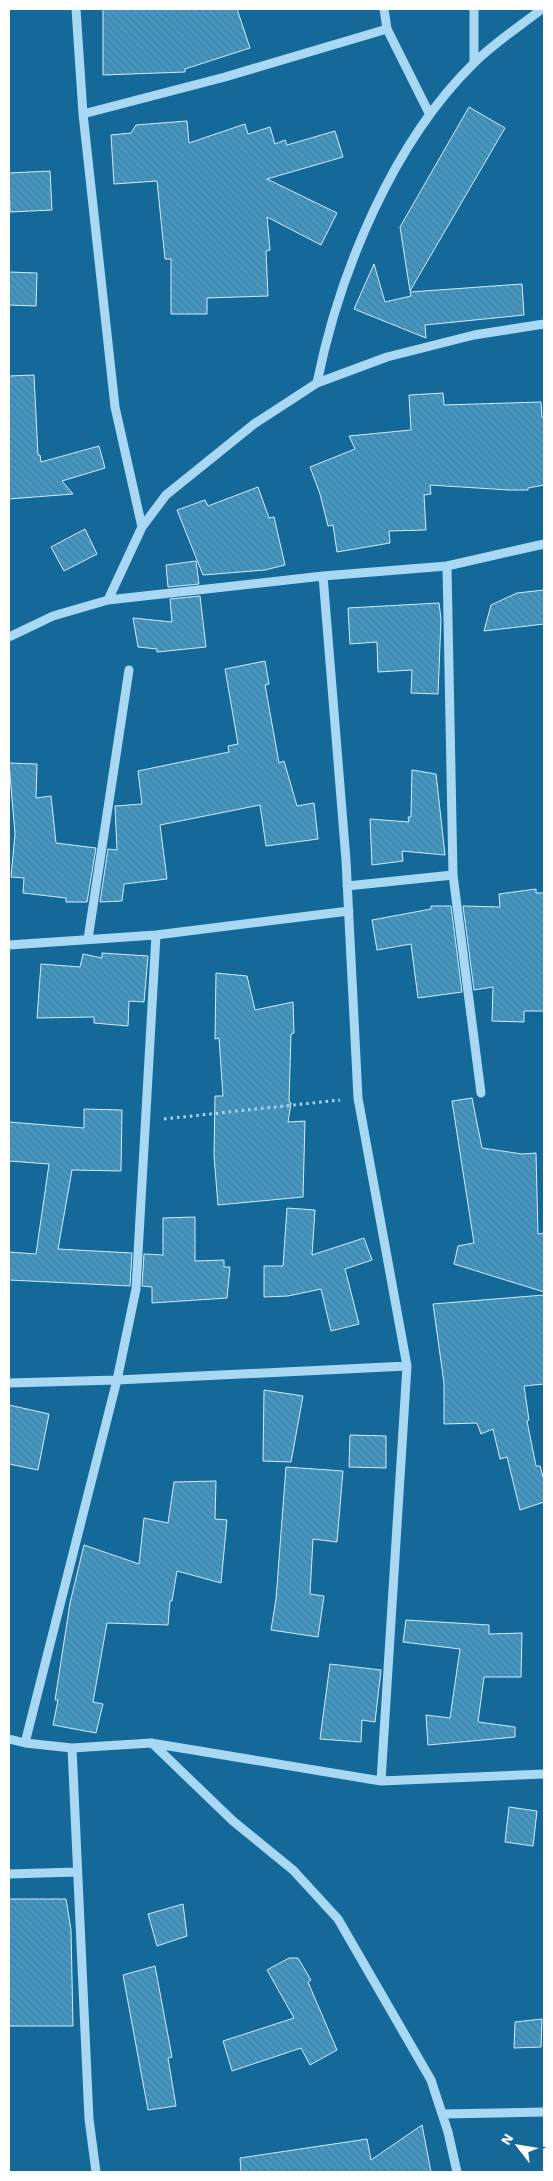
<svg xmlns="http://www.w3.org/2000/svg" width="553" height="2181" font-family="'Work Sans',sans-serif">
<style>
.building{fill:url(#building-back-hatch);stroke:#cfedfd}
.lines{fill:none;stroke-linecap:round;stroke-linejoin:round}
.path{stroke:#a8d8f3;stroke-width:3;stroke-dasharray:2.5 4;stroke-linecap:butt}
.minor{stroke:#a8d8f3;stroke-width:9}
</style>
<defs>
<pattern id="building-back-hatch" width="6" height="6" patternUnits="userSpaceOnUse" patternTransform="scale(1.25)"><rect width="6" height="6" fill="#4597c3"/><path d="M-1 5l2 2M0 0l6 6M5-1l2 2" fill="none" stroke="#477d99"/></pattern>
</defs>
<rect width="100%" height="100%" fill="#146999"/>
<path class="building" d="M 103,9 L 237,9 L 250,48 L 185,69 L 185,72 L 103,75 Z
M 469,107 L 505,128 L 410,291 L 400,227 Z
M 187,121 L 189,143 L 245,124 L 248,134 L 270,127 L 275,144 L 285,140 L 287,145 L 335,131 L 343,157 L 267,179 L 337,213 L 321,245 L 267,217 L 270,250 L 266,251 L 268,296 L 207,298 L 207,314 L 171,314 L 171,259 L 165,259 L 157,181 L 114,184 L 111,135 L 131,133 L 136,125 Z
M 50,171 L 52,210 L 10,212 L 9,173 Z
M 374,264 L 385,302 L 411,296 L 410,292 L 522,284 L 524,315 L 425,325 L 426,338 L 354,309 Z
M 9,272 L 37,273 L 36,306 L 9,305 Z
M 34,375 L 38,455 L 40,455 L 41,462 L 99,446 L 105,468 L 62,481 L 73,494 L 9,499 L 9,376 Z
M 443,393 L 444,405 L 541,402 L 542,417 L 544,417 L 544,485 L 528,488 L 528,490 L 509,490 L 430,485 L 431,494 L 424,495 L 426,530 L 389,531 L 390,543 L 337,552 L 333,525 L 328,526 L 320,494 L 310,467 L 355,449 L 349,436 L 411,430 L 409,395 Z
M 258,487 L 269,518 L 274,517 L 285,565 L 265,570 L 203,575 L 177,510 L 205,500 L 208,506 Z
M 85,529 L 97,554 L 64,571 L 51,547 Z
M 196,561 L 199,584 L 168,587 L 166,565 Z
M 544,590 L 544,624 L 484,631 L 491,605 L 517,593 Z
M 200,596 L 206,647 L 157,652 L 157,649 L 138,647 L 133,618 L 172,622 L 170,599 Z
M 439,603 L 441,619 L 438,694 L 411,693 L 412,670 L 378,672 L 377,642 L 350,644 L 348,608 Z
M 265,661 L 269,684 L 265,685 L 279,763 L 284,761 L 297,806 L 314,803 L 318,839 L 266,846 L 260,805 L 160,825 L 167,879 L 124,884 L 122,901 L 100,902 L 108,849 L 117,850 L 115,806 L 142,804 L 138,771 L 229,752 L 228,746 L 238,744 L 225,669 Z
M 9,763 L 37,764 L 36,798 L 51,796 L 56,843 L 96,848 L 87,902 L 66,902 L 66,898 L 23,893 L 24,878 L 11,877 L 15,834 Z
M 412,770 L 436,774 L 445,855 L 402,851 L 403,861 L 372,865 L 370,819 L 409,822 L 408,817 L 411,817 Z
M 536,889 L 536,893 L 544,893 L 544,1011 L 524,1011 L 524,1022 L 492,1021 L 493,987 L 474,990 L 463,906 L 500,907 L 499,894 Z
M 431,906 L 451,906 L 462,992 L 418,998 L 411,944 L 377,950 L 372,920 L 431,909 Z
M 102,953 L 148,956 L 144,1002 L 129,1001 L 128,1026 L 94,1023 L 94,1017 L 37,1018 L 41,964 L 80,967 L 83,954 L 102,958 Z
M 216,973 L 247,976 L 255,1010 L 293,1002 L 294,1033 L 291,1034 L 289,1102 L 291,1103 L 288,1122 L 305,1121 L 303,1197 L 218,1205 L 214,1156 L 215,1096 L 223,1096 L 219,1038 L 215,1039 Z
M 472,1098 L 482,1148 L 522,1154 L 536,1153 L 538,1234 L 544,1233 L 544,1292 L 454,1264 L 458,1246 L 474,1243 L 452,1101 Z
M 84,1109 L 122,1110 L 121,1171 L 72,1170 L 58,1249 L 132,1253 L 130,1286 L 9,1280 L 9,1252 L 36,1254 L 49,1164 L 9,1161 L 9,1122 L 84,1128 Z
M 287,1208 L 315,1210 L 312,1255 L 364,1238 L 372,1260 L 345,1269 L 359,1324 L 331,1331 L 321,1289 L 288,1296 L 264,1297 L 264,1266 L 283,1266 Z
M 195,1217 L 195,1261 L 224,1260 L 224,1267 L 230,1267 L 227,1298 L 152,1303 L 152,1287 L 142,1286 L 144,1254 L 163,1255 L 163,1218 Z
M 544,1295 L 544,1384 L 524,1386 L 529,1420 L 527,1421 L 536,1466 L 540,1466 L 544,1480 L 544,1502 L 520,1510 L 507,1457 L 500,1459 L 493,1429 L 481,1434 L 477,1423 L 444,1424 L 444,1383 L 433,1304 Z
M 264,1390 L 303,1396 L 291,1462 L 263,1461 Z
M 9,1405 L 49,1414 L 38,1470 L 9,1464 Z
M 350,1435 L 386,1436 L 386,1468 L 349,1467 Z
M 286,1467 L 343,1471 L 337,1542 L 313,1539 L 310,1594 L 324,1596 L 318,1637 L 271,1630 L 276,1599 Z
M 216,1481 L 215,1519 L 227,1520 L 221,1583 L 177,1571 L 172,1601 L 170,1601 L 168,1625 L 107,1623 L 93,1702 L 103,1704 L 96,1733 L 53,1725 L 58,1700 L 55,1700 L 70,1603 L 84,1545 L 139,1564 L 144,1518 L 168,1523 L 174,1482 Z
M 406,1620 L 489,1625 L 489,1634 L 522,1633 L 521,1677 L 484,1677 L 478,1722 L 515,1727 L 515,1737 L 428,1745 L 426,1715 L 450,1718 L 460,1649 L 403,1642 Z
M 330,1664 L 381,1670 L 375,1722 L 362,1720 L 361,1742 L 320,1739 Z
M 509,1807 L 537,1811 L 533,1846 L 505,1842 Z
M 9,1899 L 66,1899 L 71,1930 L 73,2026 L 9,2026 Z
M 183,1904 L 187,1936 L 157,1946 L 148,1914 Z
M 289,1958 L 298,1958 L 311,1980 L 308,1982 L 337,2050 L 310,2065 L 301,2048 L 232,2071 L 223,2041 L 294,2018 L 267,1970 Z
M 155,1966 L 172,2057 L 168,2058 L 176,2106 L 148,2110 L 123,1975 Z
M 542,2019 L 541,2047 L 514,2048 L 515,2022 Z
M 422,2125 L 431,2172 L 241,2172 L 240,2158 L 367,2139 L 371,2160 Z"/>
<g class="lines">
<path class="path" d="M 164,1119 L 340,1100"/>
<path class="minor" d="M 76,9 L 83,114 L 115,407 L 142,527
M 384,9 L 387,29 L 429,113
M 474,9 L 474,62
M 83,114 L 225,77 L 387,29
M 317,383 C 339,273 393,142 474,63 C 494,43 520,26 542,9
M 323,576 L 346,860 L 358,1098 L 407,1366 L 381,1781
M 108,600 L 323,576 L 447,566 L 544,544
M 9,637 L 53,616 L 108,600 L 142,527 L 166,495 L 254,424 L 317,383 L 387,357 L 474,335 L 544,324
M 453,875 L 481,1093
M 347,886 L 453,875 L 447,566
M 156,935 L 349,911
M 88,939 L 129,670
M 9,945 L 156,935 L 136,1289 L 117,1380 L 25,1743
M 9,1383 L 117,1380 L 407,1366
M 9,1739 L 25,1743 L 72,1748 L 151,1743 L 381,1781 L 544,1774
M 152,1743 L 233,1821 L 293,1870 L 338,1919 L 431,2080 L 448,2132 L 457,2172
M 72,1748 L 89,2119 L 96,2172
M 9,1874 L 76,1872
M 442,2114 L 544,2112"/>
</g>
<rect width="553" height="2181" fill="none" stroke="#ffffff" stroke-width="20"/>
<g transform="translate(518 2146) rotate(301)" stroke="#146999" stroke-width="4" paint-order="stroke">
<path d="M0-4L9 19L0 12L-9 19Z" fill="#ffffff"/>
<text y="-8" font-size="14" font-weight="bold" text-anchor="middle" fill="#ffffff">N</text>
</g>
</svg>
